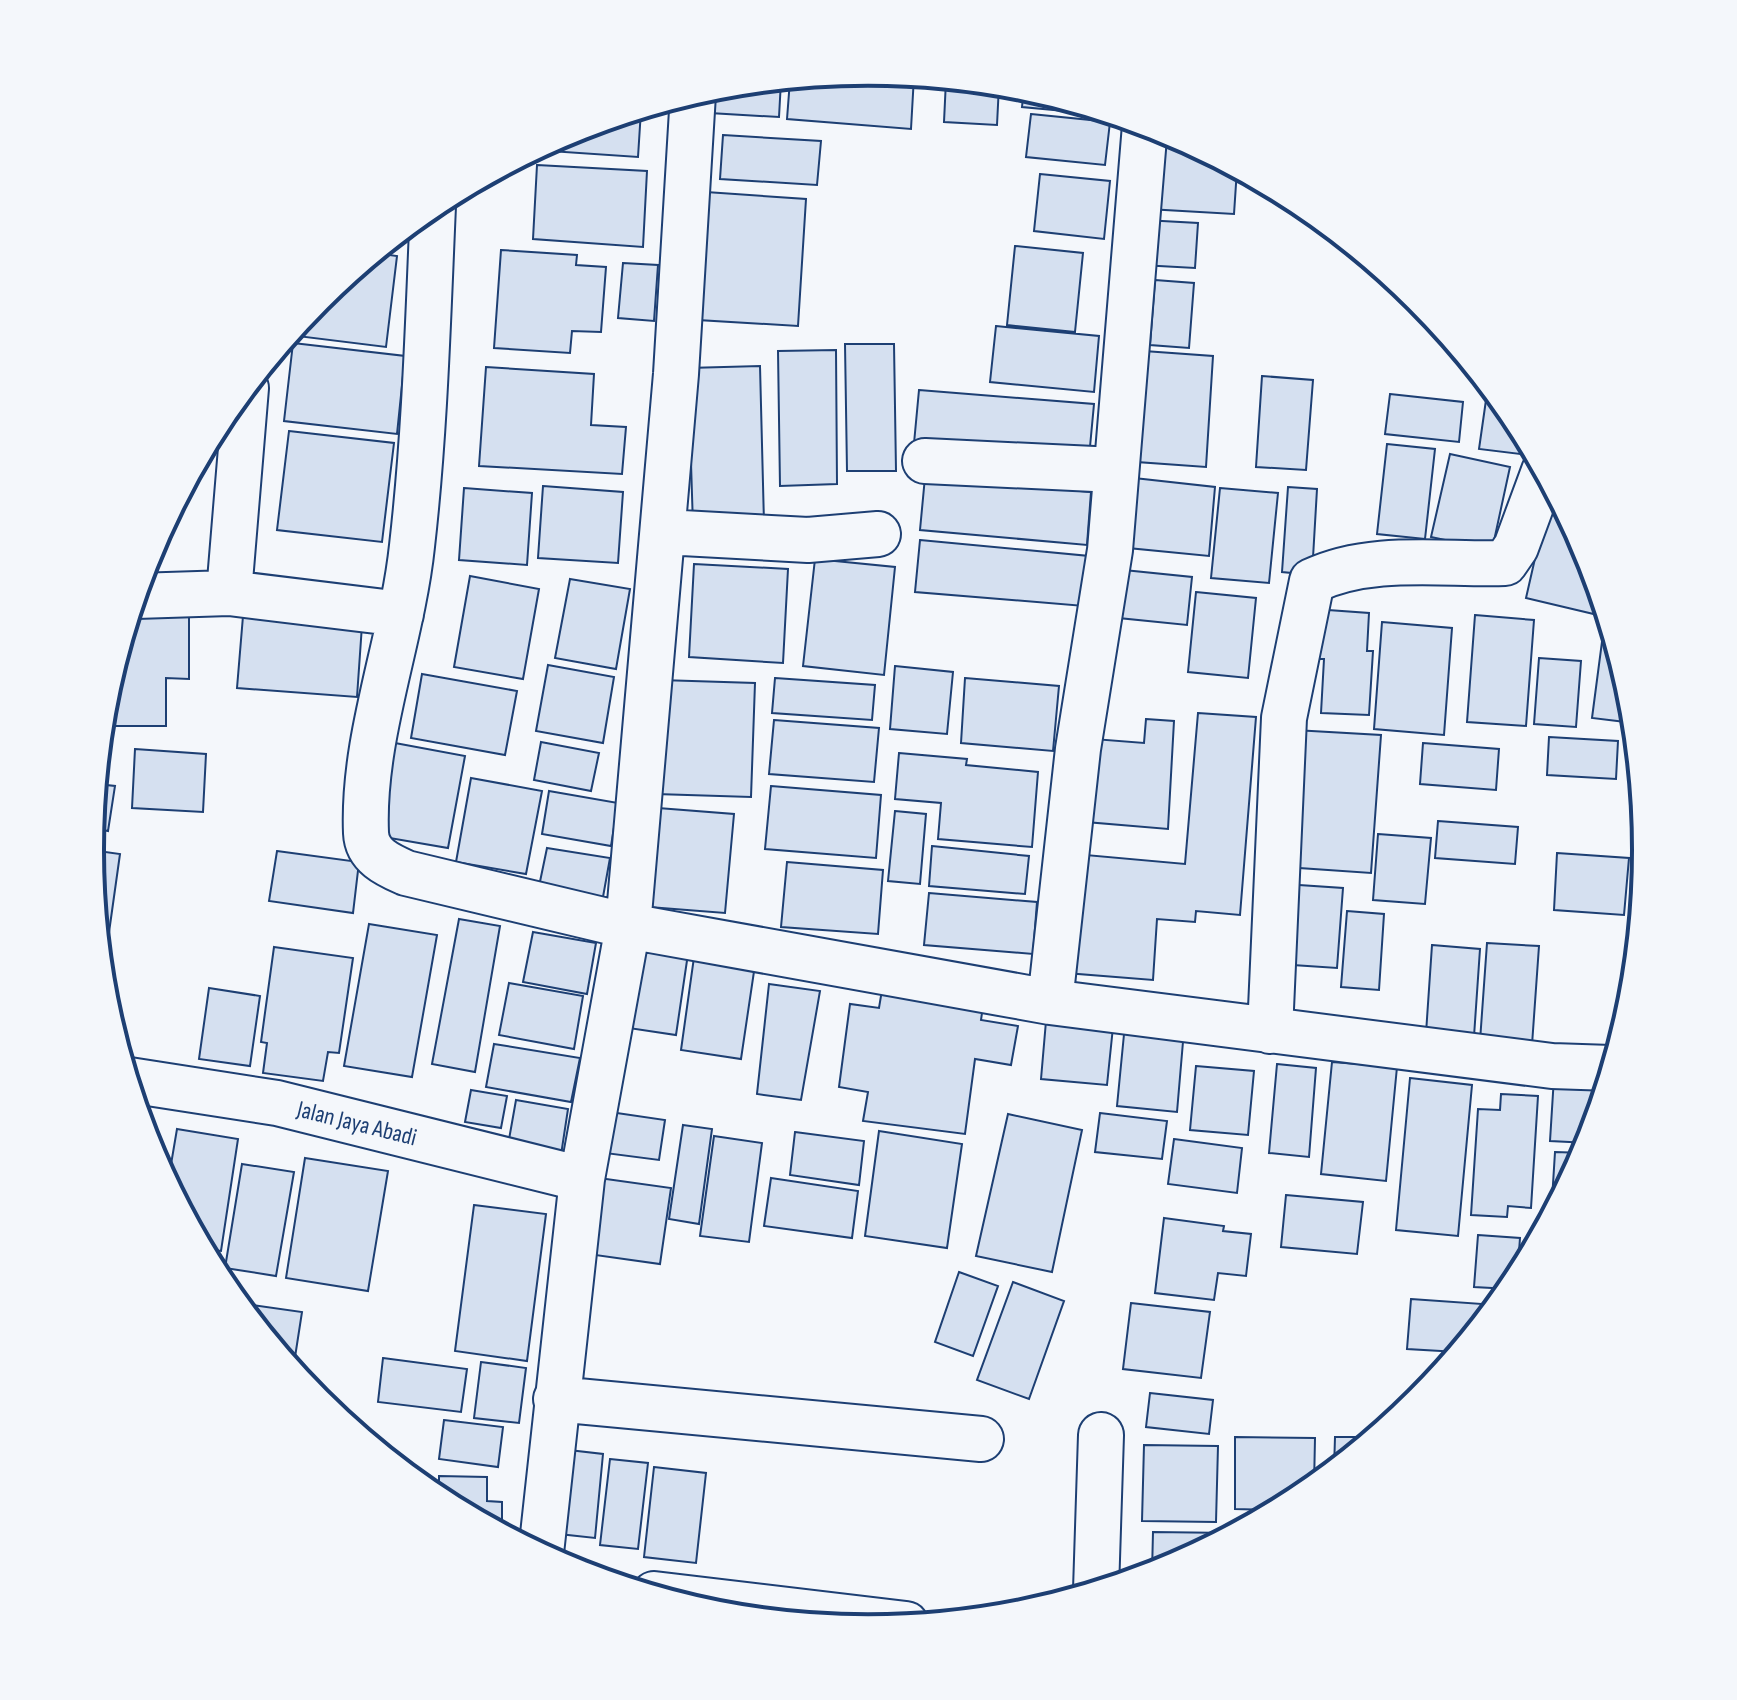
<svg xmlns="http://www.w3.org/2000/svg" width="1737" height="1700" font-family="'Sofia Sans Condensed',sans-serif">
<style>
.building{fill:#d5e0f0;stroke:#1d3f73;stroke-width:2}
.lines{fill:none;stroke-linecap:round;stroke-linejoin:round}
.minor-casing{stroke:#1d3f73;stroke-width:48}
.minor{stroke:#f4f7fb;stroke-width:44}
.labels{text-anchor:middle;stroke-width:6;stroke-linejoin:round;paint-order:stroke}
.street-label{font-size:24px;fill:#1d3f73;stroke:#f4f7fb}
.rim{fill:none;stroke:#1d3f73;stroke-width:4}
</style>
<rect width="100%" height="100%" fill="#f4f7fb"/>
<path class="building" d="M 869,72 L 914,76 L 911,129 L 787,119 L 790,80 Z
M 946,80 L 999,85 L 997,125 L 944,122 Z
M 781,81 L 779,117 L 693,112 L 694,94 L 717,87 Z
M 1024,88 L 1107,113 L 1107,115 L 1022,107 Z
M 641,110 L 638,157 L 535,150 L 571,131 Z
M 1031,114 L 1110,122 L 1105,165 L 1026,157 Z
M 1154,127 L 1237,169 L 1234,214 L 1148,209 Z
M 723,135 L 821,141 L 817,185 L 720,179 Z
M 537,165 L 647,171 L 643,247 L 533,239 Z
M 1040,174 L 1110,181 L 1104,239 L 1034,231 Z
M 706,192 L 806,199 L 798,326 L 698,320 Z
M 1144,220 L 1198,223 L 1195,268 L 1141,265 Z
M 1015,246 L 1083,253 L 1075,332 L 1007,325 Z
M 501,250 L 577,255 L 576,265 L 606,267 L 601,332 L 572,331 L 570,353 L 494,348 Z
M 375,253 L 397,256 L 386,347 L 297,336 L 299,324 L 319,300 Z
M 623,263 L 658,265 L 654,321 L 618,318 Z
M 1155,280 L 1194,283 L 1189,348 L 1150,345 Z
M 996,326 L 1099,336 L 1094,392 L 990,382 Z
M 293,343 L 405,356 L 397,434 L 284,421 Z
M 845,344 L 894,344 L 896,471 L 847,471 Z
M 836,350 L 837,484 L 780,486 L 778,351 Z
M 1144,351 L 1213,356 L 1206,467 L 1137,462 Z
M 760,366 L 764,523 L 693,526 L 688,368 Z
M 486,367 L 594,374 L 591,425 L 626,427 L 622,474 L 479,466 Z
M 1262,376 L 1313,380 L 1306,470 L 1256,467 Z
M 919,390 L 1094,404 L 1088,468 L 913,454 Z
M 1390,394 L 1463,402 L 1459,442 L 1385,434 Z
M 1486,400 L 1503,403 L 1516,418 L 1523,432 L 1520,454 L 1479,449 Z
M 289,431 L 394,443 L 382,542 L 277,530 Z
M 1387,444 L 1435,449 L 1425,539 L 1377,534 Z
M 1450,454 L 1510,467 L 1492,550 L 1431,537 Z
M 925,477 L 1091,492 L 1087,545 L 920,530 Z
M 1125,477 L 1215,487 L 1209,556 L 1118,547 Z
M 543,486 L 623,492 L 618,563 L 538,558 Z
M 1288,487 L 1317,489 L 1312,575 L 1282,572 Z
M 464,488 L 532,493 L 527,565 L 459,560 Z
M 1220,488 L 1278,493 L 1269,583 L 1211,578 Z
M 1549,497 L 1559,499 L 1587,553 L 1604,608 L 1602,616 L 1526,598 Z
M 920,540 L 1089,556 L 1084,606 L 915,592 Z
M 815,559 L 895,567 L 884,675 L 803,666 Z
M 694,564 L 788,569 L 783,663 L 689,657 Z
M 1114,569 L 1192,577 L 1187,625 L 1109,617 Z
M 470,576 L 539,589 L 523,679 L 454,667 Z
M 570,579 L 630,589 L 616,669 L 555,658 Z
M 1196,592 L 1256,598 L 1248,678 L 1188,672 Z
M 135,602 L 189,605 L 189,679 L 166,678 L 166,726 L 103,726 L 106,698 Z
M 1314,609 L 1369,613 L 1367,651 L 1373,651 L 1369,715 L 1321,713 L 1324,659 L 1311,659 Z
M 1475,615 L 1534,620 L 1526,726 L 1467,722 Z
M 243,616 L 362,625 L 357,697 L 237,688 Z
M 1382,622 L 1452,628 L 1444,735 L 1374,729 Z
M 1603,634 L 1612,635 L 1632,699 L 1634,723 L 1592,718 Z
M 1539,658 L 1581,661 L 1576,727 L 1534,724 Z
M 548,665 L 614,677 L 603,743 L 536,731 Z
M 895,666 L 953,672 L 947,734 L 890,729 Z
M 422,674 L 517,691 L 505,755 L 411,738 Z
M 775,678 L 875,685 L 872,720 L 772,713 Z
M 965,678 L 1059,686 L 1053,751 L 961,743 Z
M 660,680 L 755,683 L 751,797 L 656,794 Z
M 1198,713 L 1256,717 L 1240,915 L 1196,911 L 1195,922 L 1157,919 L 1153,980 L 1066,973 L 1075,854 L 1185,864 Z
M 1146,719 L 1174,721 L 1168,829 L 1086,822 L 1094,739 L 1144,743 Z
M 774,720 L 879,728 L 874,782 L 769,774 Z
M 1294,730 L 1381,735 L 1371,873 L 1285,867 Z
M 1549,737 L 1618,741 L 1616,779 L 1547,775 Z
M 541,742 L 599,753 L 591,791 L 534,780 Z
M 395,743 L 465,756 L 448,848 L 378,836 Z
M 1423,743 L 1499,749 L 1496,790 L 1420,784 Z
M 135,749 L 206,754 L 203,812 L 132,808 Z
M 899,753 L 967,759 L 966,765 L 1038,772 L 1032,847 L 938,839 L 941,803 L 895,799 Z
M 471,778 L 542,791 L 526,874 L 456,862 Z
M 97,784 L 115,786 L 108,831 L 93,828 Z
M 771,786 L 881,795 L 876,858 L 765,849 Z
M 549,791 L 618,803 L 611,846 L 542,834 Z
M 658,808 L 734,814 L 725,913 L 649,907 Z
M 895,811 L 926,814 L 920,884 L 888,881 Z
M 1438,821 L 1518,827 L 1515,864 L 1435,858 Z
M 1378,834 L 1431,838 L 1425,904 L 1373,900 Z
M 932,846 L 1029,856 L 1025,894 L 929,886 Z
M 547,848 L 610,858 L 601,908 L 537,896 Z
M 91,850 L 120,854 L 103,975 Z
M 277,851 L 359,862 L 353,913 L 269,901 Z
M 1557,853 L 1629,858 L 1624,915 L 1554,910 Z
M 787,862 L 883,870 L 878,934 L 781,927 Z
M 1284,884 L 1343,888 L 1337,968 L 1278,964 Z
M 929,893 L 1037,902 L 1033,954 L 924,945 Z
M 1347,911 L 1384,914 L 1379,990 L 1341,987 Z
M 459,919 L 500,926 L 475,1072 L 432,1064 Z
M 369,924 L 437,935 L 412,1077 L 344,1066 Z
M 533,932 L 596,943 L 587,994 L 523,982 Z
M 634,939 L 689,947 L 676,1035 L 622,1027 Z
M 1487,943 L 1539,946 L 1531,1059 L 1479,1055 Z
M 1432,945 L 1480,949 L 1473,1051 L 1425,1048 Z
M 274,947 L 353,958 L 339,1053 L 328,1052 L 323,1081 L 263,1073 L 267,1043 L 261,1042 Z
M 695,950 L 756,958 L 741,1059 L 681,1050 Z
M 509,983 L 583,996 L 574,1049 L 499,1035 Z
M 769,984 L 820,991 L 801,1100 L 757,1094 Z
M 883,984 L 984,999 L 981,1020 L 1018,1026 L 1011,1065 L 975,1059 L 965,1134 L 863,1121 L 868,1092 L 839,1087 L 850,1004 L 879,1008 Z
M 209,988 L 260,996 L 250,1066 L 199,1059 Z
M 1046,1021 L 1113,1027 L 1107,1085 L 1041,1079 Z
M 1125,1024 L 1184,1030 L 1177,1112 L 1117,1106 Z
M 494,1044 L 580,1058 L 571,1102 L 486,1087 Z
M 1332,1062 L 1397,1067 L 1386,1181 L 1321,1174 Z
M 1277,1064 L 1316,1068 L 1309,1157 L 1269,1153 Z
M 1196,1066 L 1254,1071 L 1248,1135 L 1190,1130 Z
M 1554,1077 L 1606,1088 L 1589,1143 L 1550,1141 Z
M 1410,1078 L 1472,1085 L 1458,1236 L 1396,1230 Z
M 471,1090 L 507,1096 L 501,1128 L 465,1122 Z
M 1501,1094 L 1538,1096 L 1531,1208 L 1508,1206 L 1507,1217 L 1471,1215 L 1478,1109 L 1500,1110 Z
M 516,1100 L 568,1109 L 561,1155 L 508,1145 Z
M 610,1112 L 665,1120 L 659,1160 L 605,1153 Z
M 1100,1113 L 1167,1121 L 1162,1159 L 1095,1152 Z
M 139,1114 L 149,1115 L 146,1135 Z
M 1008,1114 L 1082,1130 L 1052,1272 L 976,1256 Z
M 683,1125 L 712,1129 L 699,1224 L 669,1219 Z
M 177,1129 L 238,1139 L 221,1251 L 204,1249 L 168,1182 Z
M 879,1131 L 962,1144 L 947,1248 L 865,1236 Z
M 795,1132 L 864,1141 L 859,1185 L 790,1175 Z
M 714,1136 L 762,1143 L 749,1242 L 700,1236 Z
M 1174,1139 L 1242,1148 L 1237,1193 L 1168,1184 Z
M 151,1151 L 164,1153 L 162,1170 Z
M 1555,1152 L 1584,1153 L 1551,1216 Z
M 305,1158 L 388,1171 L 368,1291 L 286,1278 Z
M 242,1164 L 294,1172 L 276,1276 L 225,1268 Z
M 599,1178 L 671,1188 L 660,1264 L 588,1254 Z
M 771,1178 L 858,1191 L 852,1238 L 764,1226 Z
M 1286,1195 L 1363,1202 L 1357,1254 L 1281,1247 Z
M 474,1205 L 546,1214 L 527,1361 L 455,1351 Z
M 1164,1218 L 1224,1226 L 1223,1231 L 1251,1234 L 1246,1276 L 1218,1273 L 1214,1300 L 1155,1293 Z
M 1478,1235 L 1520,1238 L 1517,1279 L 1510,1289 L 1474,1287 Z
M 959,1272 L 998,1286 L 973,1356 L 935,1342 Z
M 1013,1282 L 1064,1301 L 1029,1399 L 977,1380 Z
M 1411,1299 L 1497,1305 L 1458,1352 L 1407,1349 Z
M 239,1303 L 302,1312 L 293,1370 Z
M 1131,1303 L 1210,1312 L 1201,1378 L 1123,1369 Z
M 383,1358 L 467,1369 L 461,1412 L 378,1402 Z
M 481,1362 L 526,1368 L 519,1423 L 474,1418 Z
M 1150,1393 L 1213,1400 L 1209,1434 L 1146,1427 Z
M 444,1420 L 503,1427 L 498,1467 L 439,1459 Z
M 1235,1437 L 1315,1438 L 1314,1486 L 1277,1510 L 1235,1509 Z
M 1335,1437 L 1373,1437 L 1334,1470 Z
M 1144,1445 L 1218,1446 L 1216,1522 L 1142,1521 Z
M 560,1449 L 603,1454 L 595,1538 L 550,1533 Z
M 610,1459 L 648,1463 L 638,1549 L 600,1545 Z
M 654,1467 L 706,1473 L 696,1563 L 644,1557 Z
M 439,1476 L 487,1477 L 487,1501 L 502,1502 L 502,1532 L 439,1498 Z
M 1153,1532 L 1232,1533 L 1152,1573 Z"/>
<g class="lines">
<g class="minor-casing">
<path id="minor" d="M 433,206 C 428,319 425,433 412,546 C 402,641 362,737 366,833 C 367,856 388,865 406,873 L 628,926 L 1050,1002 L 1552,1066 L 1611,1068
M 925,461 L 1115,470
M 664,532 L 808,540 L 878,534
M 229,593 L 246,388
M 136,596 L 229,593 L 401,614
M 1050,1002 L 1078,749 L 1110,550 L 1145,125
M 1270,1031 L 1284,718 L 1312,581 C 1371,553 1442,565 1505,563 L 1516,547 L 1544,471
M 129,1080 L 277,1103 L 582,1179
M 556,1399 L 981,1439
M 541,1553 L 582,1179 L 628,926 L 676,374 L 693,94
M 1096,1590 L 1101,1435
M 654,1594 L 906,1624"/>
</g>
<use href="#minor" class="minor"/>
</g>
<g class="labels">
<g class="street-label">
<text transform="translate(357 1123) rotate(14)" y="8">Jalan Jaya Abadi</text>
</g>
</g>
<path d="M0 0H1737V1700H0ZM104 850a764 764 0 1 1 1528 0a764 764 0 1 1-1528 0Z" fill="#f4f7fb" fill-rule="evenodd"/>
<path class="rim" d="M104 850a764 764 0 1 1 1528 0a764 764 0 1 1-1528 0Z"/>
</svg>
